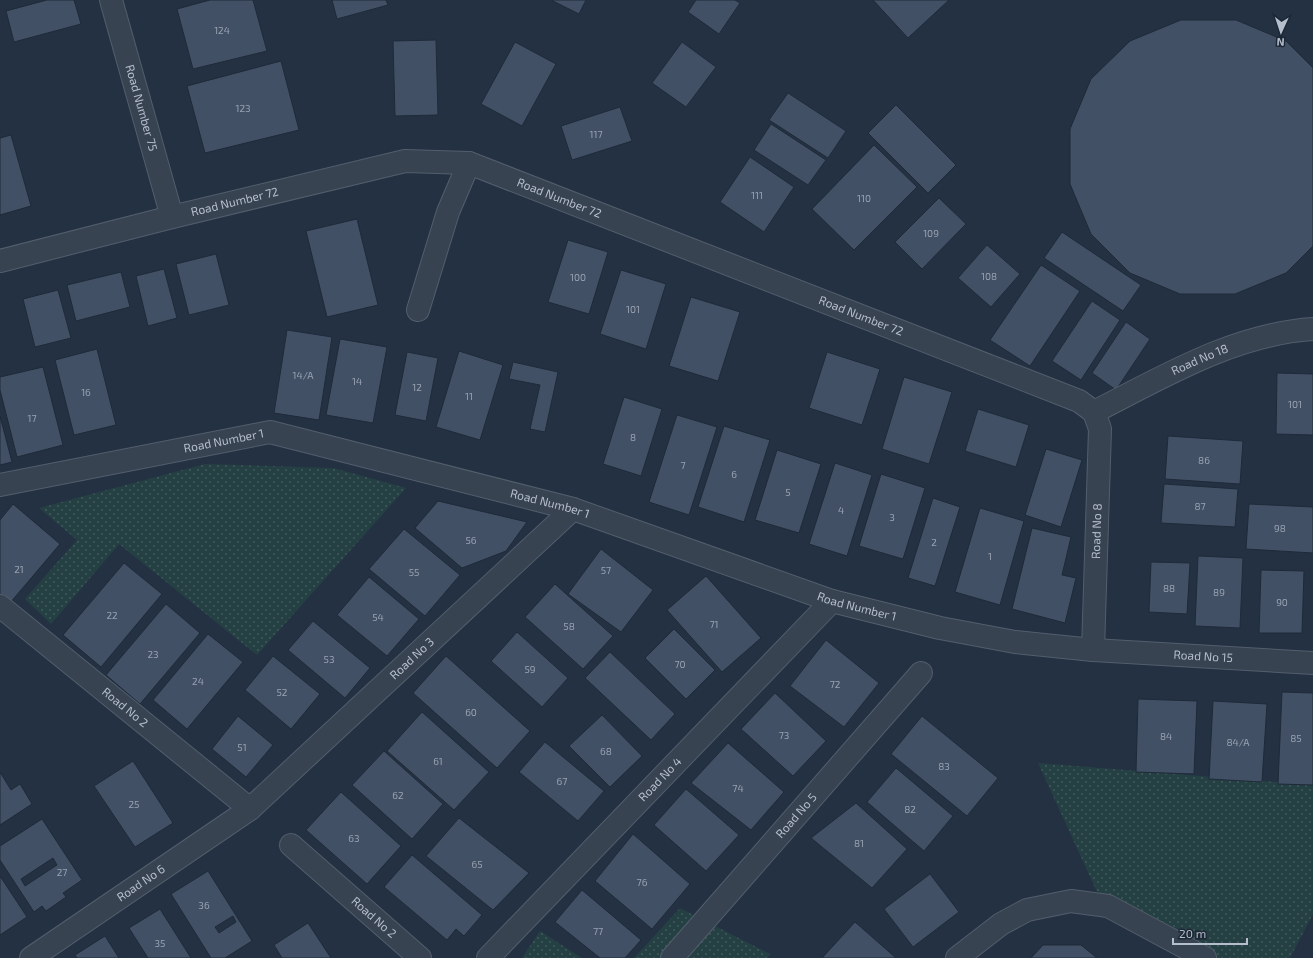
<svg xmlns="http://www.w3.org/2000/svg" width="1313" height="958" font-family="'Exo 2',sans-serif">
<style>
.park{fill:url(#park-dots)}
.building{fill:#425065;stroke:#1f2a39;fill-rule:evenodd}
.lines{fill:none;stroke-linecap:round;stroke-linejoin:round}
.minor-casing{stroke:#535e6c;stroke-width:24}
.minor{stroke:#384352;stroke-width:22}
.labels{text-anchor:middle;stroke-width:3;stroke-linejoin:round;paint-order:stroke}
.number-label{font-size:10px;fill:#98a2b2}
.street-label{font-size:12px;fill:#b5becc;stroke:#1d2837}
</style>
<defs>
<pattern id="park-dots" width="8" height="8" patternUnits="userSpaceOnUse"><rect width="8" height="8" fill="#254043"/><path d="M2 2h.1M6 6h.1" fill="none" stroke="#425a5d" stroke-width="1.8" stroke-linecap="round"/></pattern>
</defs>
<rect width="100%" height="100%" fill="#233143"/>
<path class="park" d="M 205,464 L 333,468 L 406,488 L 257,655 L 119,544 L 51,624 L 25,599 L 77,540 L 39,508 Z
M 1038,763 L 1313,785 L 1313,914 L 1290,958 L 1185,958 L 1108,916 Z
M 680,908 L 770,954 L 767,958 L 634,958 Z
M 540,931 L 582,958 L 522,958 Z"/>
<path class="building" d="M 47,0 L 74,0 L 81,24 L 14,42 L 6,11 Z
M 210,0 L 253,0 L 267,51 L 193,69 L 177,9 Z
M 332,0 L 386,0 L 388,5 L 337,19 Z
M 551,0 L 586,0 L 579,14 Z
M 696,0 L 735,0 L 740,3 L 719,34 L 688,12 Z
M 873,0 L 949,0 L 908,38 Z
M 1181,20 L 1236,20 L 1286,41 L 1313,68 L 1313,246 L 1286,273 L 1235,294 L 1180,294 L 1130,273 L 1091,234 L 1070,184 L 1070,129 L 1091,79 L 1130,41 Z
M 436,40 L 438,115 L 395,116 L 393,41 Z
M 515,42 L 556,64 L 522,126 L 481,104 Z
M 682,42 L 716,67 L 686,107 L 652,83 Z
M 281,61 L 299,130 L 205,153 L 187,86 Z
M 788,93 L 846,131 L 828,158 L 769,120 Z
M 896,105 L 956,165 L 928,193 L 868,133 Z
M 620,107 L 632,141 L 572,160 L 561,126 Z
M 771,124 L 826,160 L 808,185 L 754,150 Z
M 11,135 L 31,206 L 0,215 L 0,138 Z
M 874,145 L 917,187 L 854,250 L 812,209 Z
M 750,157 L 794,187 L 764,232 L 720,202 Z
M 939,198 L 966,224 L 922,269 L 895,242 Z
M 357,219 L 378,305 L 327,317 L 306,231 Z
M 1062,232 L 1141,285 L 1123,311 L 1044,258 Z
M 568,240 L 608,252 L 589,314 L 548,302 Z
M 987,245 L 1020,274 L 991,307 L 958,278 Z
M 216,254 L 229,305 L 189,315 L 176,264 Z
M 1041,265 L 1080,291 L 1030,366 L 990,340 Z
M 164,269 L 177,318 L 148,326 L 136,276 Z
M 621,270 L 666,284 L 646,349 L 600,334 Z
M 121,272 L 130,307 L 76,321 L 67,285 Z
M 58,290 L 71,338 L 35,347 L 23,299 Z
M 691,297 L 740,312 L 718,381 L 669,366 Z
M 1092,301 L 1120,320 L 1081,380 L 1052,361 Z
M 1126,322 L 1150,339 L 1116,390 L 1092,373 Z
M 287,330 L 332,337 L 319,420 L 274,413 Z
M 340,339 L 387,347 L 373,423 L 326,415 Z
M 97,349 L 116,425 L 74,435 L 55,360 Z
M 459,351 L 503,365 L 480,440 L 436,427 Z
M 407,352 L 438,358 L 426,421 L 395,415 Z
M 827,352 L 880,369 L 862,425 L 809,408 Z
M 513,362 L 558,372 L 545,432 L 530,429 L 540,385 L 509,379 Z
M 43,367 L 63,445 L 17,457 L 0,390 L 0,377 Z
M 1277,373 L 1313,374 L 1313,435 L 1276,434 Z
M 904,377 L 952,392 L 929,464 L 882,449 Z
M 624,397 L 662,409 L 641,476 L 603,464 Z
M 978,409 L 1029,425 L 1016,467 L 965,451 Z
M 677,415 L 717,427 L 689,515 L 649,502 Z
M 0,416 L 12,462 L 0,465 Z
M 724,426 L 770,440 L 744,522 L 698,507 Z
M 1168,436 L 1243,441 L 1240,484 L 1165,479 Z
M 1046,449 L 1082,460 L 1061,527 L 1025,515 Z
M 777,450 L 821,464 L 799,533 L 755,520 Z
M 835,463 L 872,475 L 847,556 L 809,544 Z
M 881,474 L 925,488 L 903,559 L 859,546 Z
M 1164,484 L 1238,489 L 1235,527 L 1161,523 Z
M 933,498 L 960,507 L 935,586 L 908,578 Z
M 438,501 L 527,522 L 506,551 L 462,568 L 415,528 Z
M 13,504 L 60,544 L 10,603 L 0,595 L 0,520 Z
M 1249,504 L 1313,507 L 1313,553 L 1246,549 Z
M 980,508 L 1024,521 L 1000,605 L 955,592 Z
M 1032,528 L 1071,537 L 1062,575 L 1076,578 L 1065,623 L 1012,609 Z
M 404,529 L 460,575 L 425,616 L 369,569 Z
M 601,549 L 653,590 L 621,632 L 568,594 Z
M 1198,556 L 1243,558 L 1240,628 L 1195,626 Z
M 1151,562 L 1190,563 L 1187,614 L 1149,612 Z
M 124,563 L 162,594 L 101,667 L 63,635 Z
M 1261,570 L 1304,571 L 1302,633 L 1259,633 Z
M 706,576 L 761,638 L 722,672 L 667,610 Z
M 369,577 L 419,619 L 387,656 L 337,615 Z
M 555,584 L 613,636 L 583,669 L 525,617 Z
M 166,604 L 200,633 L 140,704 L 106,675 Z
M 313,621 L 370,668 L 345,698 L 288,650 Z
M 674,629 L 715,670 L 686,699 L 645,658 Z
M 517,632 L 568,678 L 542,707 L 491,661 Z
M 208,634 L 243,662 L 187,729 L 153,700 Z
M 826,640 L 879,683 L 844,727 L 790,686 Z
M 610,652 L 675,714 L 651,740 L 585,678 Z
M 273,656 L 320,694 L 291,729 L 245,690 Z
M 446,656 L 530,731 L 497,768 L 413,693 Z
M 1282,692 L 1313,693 L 1313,785 L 1278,784 Z
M 775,693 L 826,741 L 793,776 L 741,729 Z
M 1138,699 L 1197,701 L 1194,774 L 1136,772 Z
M 1213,701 L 1267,704 L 1262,782 L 1209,779 Z
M 422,712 L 489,772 L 454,810 L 387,751 Z
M 602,715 L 642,756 L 610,787 L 569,746 Z
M 238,716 L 273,745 L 246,777 L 212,749 Z
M 922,716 L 998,778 L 967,816 L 891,754 Z
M 545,742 L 604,791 L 578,821 L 519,772 Z
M 728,743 L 784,792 L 751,830 L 691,783 Z
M 384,751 L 443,804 L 412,839 L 352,785 Z
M 133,761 L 173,823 L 135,847 L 94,786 Z
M 896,768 L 953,816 L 924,851 L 867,802 Z
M 0,772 L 11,790 L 20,784 L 32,804 L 0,825 Z
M 686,789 L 739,835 L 706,871 L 654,825 Z
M 341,792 L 401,846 L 367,884 L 306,830 Z
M 856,803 L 907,849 L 872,888 L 811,838 Z
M 459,818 L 529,873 L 493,910 L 426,856 Z
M 42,819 L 82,880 L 63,893 L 66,897 L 46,911 L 42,906 L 34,912 L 0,860 L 0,846 ZM 53,858 L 57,865 L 25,886 L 21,879 Z
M 633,834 L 690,884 L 652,929 L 595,881 Z
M 412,855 L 482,915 L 464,936 L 456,929 L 447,940 L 384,887 Z
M 208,871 L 252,941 L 225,958 L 211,958 L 171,894 ZM 233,916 L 236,922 L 219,933 L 215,927 Z
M 930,874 L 959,912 L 913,947 L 884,909 Z
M 0,876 L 27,917 L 0,935 Z
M 582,890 L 641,940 L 625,958 L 600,958 L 555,922 Z
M 160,909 L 191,958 L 148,958 L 129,928 Z
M 855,922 L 896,958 L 822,958 Z
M 308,923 L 331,958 L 282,958 L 274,945 Z
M 105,936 L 119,958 L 77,958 L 75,955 Z
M 1043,945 L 1081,945 L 1097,958 L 1031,958 Z"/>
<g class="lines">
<g class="minor-casing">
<g id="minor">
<path id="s1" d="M 111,0 L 172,217"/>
<path id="s2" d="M 0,261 L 172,217 L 405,161 L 469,163 L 1079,401 L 1094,412"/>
<path d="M 418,310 L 448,212 L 469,163"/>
<path id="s3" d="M 1094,412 C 1163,377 1234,334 1313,329"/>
<path id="s4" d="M 0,485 L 270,432 L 573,509 L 832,601 L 940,628 L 1015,642 L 1093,650 L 1313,663"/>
<path id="s5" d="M 0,606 L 250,809"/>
<path id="s6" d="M 1093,650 L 1100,429 L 1094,412"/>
<path id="s7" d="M 291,845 L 420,958"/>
<path id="s8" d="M 31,958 L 250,809 L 573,509"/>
<path id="s9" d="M 488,958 L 832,601"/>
<path id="s10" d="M 672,958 L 921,673"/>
<path d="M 957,958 L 1001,924 L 1027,910 L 1071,901 L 1108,906 L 1205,958"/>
</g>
</g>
<use href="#minor" class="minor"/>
</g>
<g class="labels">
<g class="number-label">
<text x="222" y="34">124</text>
<text x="243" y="112">123</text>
<text x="596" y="138">117</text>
<text x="757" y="199">111</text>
<text x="864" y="202">110</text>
<text x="931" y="237">109</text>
<text x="989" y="280">108</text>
<text x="578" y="281">100</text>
<text x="633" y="313">101</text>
<text x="303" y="379">14/A</text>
<text x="357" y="385">14</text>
<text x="417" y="391">12</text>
<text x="86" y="396">16</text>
<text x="469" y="400">11</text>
<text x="1295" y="408">101</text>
<text x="32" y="422">17</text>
<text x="633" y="441">8</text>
<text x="1204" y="464">86</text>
<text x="683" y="469">7</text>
<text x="734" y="478">6</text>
<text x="788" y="496">5</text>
<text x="1200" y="510">87</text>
<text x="841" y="514">4</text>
<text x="892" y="521">3</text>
<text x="1280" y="532">98</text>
<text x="471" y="544">56</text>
<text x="934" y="546">2</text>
<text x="990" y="560">1</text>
<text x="19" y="573">21</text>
<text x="606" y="574">57</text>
<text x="414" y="576">55</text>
<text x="1169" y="592">88</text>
<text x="1219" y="596">89</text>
<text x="1282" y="606">90</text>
<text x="112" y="619">22</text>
<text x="378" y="621">54</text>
<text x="714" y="628">71</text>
<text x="569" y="630">58</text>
<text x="153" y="658">23</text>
<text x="329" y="663">53</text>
<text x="680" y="668">70</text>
<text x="530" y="673">59</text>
<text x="198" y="685">24</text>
<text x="835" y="688">72</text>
<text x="282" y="696">52</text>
<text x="471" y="716">60</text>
<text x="784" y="739">73</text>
<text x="1166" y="740">84</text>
<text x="1296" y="742">85</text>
<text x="1238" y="746">84/A</text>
<text x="242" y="751">51</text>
<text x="606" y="755">68</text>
<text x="438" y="765">61</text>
<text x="944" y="770">83</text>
<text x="562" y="785">67</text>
<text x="738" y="792">74</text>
<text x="398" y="799">62</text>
<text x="134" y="808">25</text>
<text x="910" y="813">82</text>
<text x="354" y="842">63</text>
<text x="859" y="847">81</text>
<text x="477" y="868">65</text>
<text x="62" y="876">27</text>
<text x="642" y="886">76</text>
<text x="204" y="909">36</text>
<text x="598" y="935">77</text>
<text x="160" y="947">35</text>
</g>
<g class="street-label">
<text dy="4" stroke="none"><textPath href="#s1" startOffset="112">Road Number 75</textPath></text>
<text dy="4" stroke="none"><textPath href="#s2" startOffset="578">Road Number 72</textPath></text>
<text dy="4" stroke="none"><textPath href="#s2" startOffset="242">Road Number 72</textPath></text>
<text dy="4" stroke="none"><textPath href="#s2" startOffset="902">Road Number 72</textPath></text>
<text dy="4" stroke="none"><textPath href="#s3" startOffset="118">Road No 18</textPath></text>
<text dy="4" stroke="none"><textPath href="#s4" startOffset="228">Road Number 1</textPath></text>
<text dy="4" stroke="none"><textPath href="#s4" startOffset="564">Road Number 1</textPath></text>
<text dy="4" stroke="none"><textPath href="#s6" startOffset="119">Road No 8</textPath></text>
<text dy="4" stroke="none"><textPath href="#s4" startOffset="888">Road Number 1</textPath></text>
<text dy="4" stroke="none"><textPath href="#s4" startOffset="1239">Road No 15</textPath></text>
<text dy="4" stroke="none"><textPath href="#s8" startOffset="486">Road No 3</textPath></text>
<text dy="4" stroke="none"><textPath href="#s5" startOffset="161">Road No 2</textPath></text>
<text dy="4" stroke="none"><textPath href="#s9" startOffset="248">Road No 4</textPath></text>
<text dy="4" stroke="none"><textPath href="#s10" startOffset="189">Road No 5</textPath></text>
<text dy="4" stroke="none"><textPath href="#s8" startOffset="133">Road No 6</textPath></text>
<text dy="4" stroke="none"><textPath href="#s7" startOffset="110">Road No 2</textPath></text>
</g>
</g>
<g transform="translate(1281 32) rotate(183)" stroke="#1d2837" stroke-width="3" paint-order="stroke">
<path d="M0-3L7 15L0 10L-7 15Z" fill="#b5becc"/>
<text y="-6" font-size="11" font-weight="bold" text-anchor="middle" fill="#b5becc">N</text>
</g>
<path d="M1173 938v6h74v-6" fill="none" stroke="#b5becc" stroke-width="2"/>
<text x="1179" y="938" font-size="12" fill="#b5becc" stroke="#1d2837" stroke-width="3" paint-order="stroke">20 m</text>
</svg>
